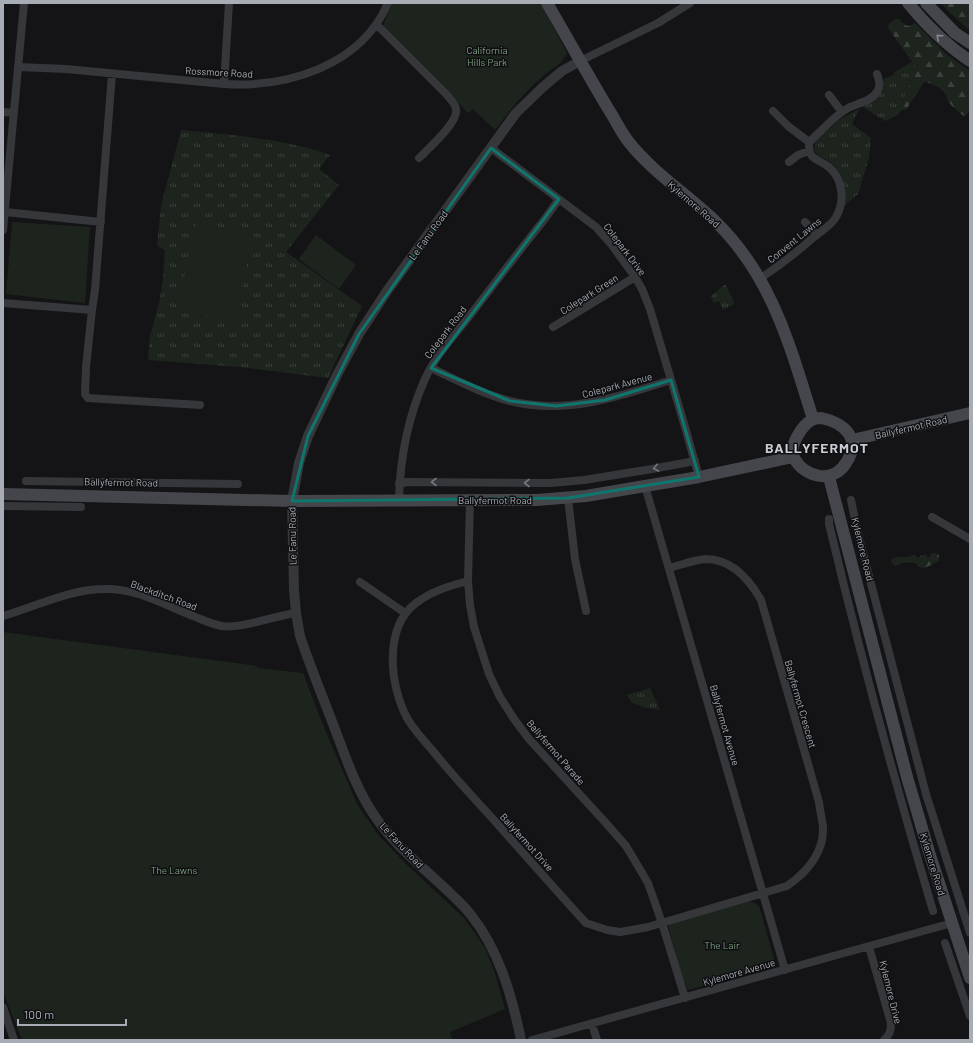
<svg xmlns="http://www.w3.org/2000/svg" width="973" height="1043" font-family="Barlow,sans-serif">
<style>
.grass{fill:url(#grass-tufts)}
.forest{fill:url(#forest-firs)}
.green{fill:#1d241d}
.lines{fill:none;stroke-linecap:round;stroke-linejoin:round}
.minor{stroke:#36373b;stroke-width:8}
.tertiary{stroke:#36373b;stroke-width:10}
.secondary{stroke:#44464b;stroke-width:12}
.oneway{stroke:#848890}
.oneway2{stroke:#74777e}
.marked{fill:none;stroke:#0f766e;stroke-width:3;stroke-linejoin:round}
.labels{text-anchor:middle;stroke-width:3;stroke-linejoin:round;paint-order:stroke}
.park-label{font-size:10px;fill:#7f9f7f;stroke:#0f0f11}
.street-label{font-size:10px;fill:#a7acb5;stroke:#0f0f11}
.district-label{font-size:14px;font-weight:bold;letter-spacing:1px;fill:#c8cbd2;stroke:#0f0f11}
</style>
<defs>
<pattern id="grass-tufts" width="24" height="20" patternUnits="userSpaceOnUse"><rect width="24" height="20" fill="#1d241d"/><path d="M3 7l-1-3M5 7V3M7 7l1-3M15 17l-1-3M17 17v-4M19 17l1-3" fill="none" stroke="#3b413c"/></pattern>
<pattern id="forest-firs" width="22" height="20" patternUnits="userSpaceOnUse"><rect width="22" height="20" fill="#1d241d"/><path d="M5 1l3.5 6h-7zM16 11l3.5 6h-7z" fill="#3b413c"/></pattern>
</defs>
<rect width="100%" height="100%" fill="#141416"/>
<path class="grass" d="M 912,62 L 918,70 L 906,92 L 901,110 L 898,115 L 885,121 L 863,107 C 880,97 879,98 884,79 L 894,75 L 893,73 Z
M 859,109 L 852,124 L 871,138 L 869,158 L 858,194 L 844,206 L 843,203 C 849,188 841,171 829,161 C 825,158 819,157 816,153 C 813,149 814,145 816,141 L 839,120 Z
M 181,130 C 229,135 285,138 330,155 L 319,169 L 339,185 L 286,252 L 362,306 L 328,378 L 240,367 L 148,360 L 150,336 L 159,303 L 163,280 L 165,251 L 157,245 L 161,206 Z
M 724,285 L 726,285 L 734,302 L 733,305 L 723,310 L 719,301 L 714,303 L 711,296 Z
M 650,688 L 660,710 L 646,708 L 632,703 L 627,695 Z"/>
<path class="forest" d="M 940,3 L 970,3 L 970,31 Z
M 895,19 L 899,19 L 905,25 L 909,26 L 915,23 L 946,54 L 970,71 L 970,112 L 964,116 C 961,114 949,104 948,101 C 947,99 947,97 946,95 C 942,88 932,83 924,82 L 906,110 L 901,110 L 906,92 L 918,70 L 888,28 L 889,24 Z
M 932,553 L 936,553 L 939,555 L 939,561 L 925,568 L 919,567 L 915,563 L 906,562 L 895,566 L 891,562 L 892,559 C 899,555 905,559 913,555 L 918,558 L 922,555 L 926,555 L 928,558 Z"/>
<path class="green" d="M 392,3 L 541,3 L 567,53 C 560,67 553,67 543,76 C 524,92 510,110 495,130 L 473,109 L 468,113 L 383,26 Z
M 12,222 L 90,227 L 85,303 L 6,294 Z
M 196,223 L 253,235 L 235,322 L 177,310 Z
M 316,235 L 356,265 L 339,289 L 299,259 Z
M 3,632 L 257,666 L 257,671 L 257,668 L 303,673 L 323,725 L 357,804 L 379,836 L 407,865 L 464,918 L 485,948 L 494,970 L 505,1009 L 450,1032 L 452,1040 L 22,1040 L 3,992 Z
M 749,901 L 755,903 L 759,906 L 774,959 L 774,965 L 771,967 L 688,990 L 682,977 L 668,925 Z"/>
<g class="lines">
<path class="minor" d="M 377,25 L 446,94 C 450,99 455,103 456,109 C 459,122 428,149 419,158
M 580,61 L 658,23 L 690,3
M 18,67 L 66,69 L 224,84 C 287,88 361,66 388,3
M 224,84 L 229,3
M 829,95 L 842,112
M 773,111 L 788,126 L 809,142
M 3,112 L 14,113
M 491,148 L 596,227 L 611,244 L 635,277 L 642,289 L 650,309 L 685,427 L 699,477
M 789,162 L 798,155 L 809,151
M 5,212 L 101,222
M 805,222 L 817,235
M 3,230 L 24,3
M 761,278 C 779,266 797,252 814,237 C 821,231 832,225 836,217 C 845,201 843,180 830,168 C 819,158 808,162 809,142 C 822,131 834,115 850,107 C 859,103 871,101 877,92 C 881,86 879,80 877,74
M 3,303 L 92,310 L 95,290 L 112,74
M 92,310 L 86,367 L 85,394 L 88,398 L 200,405
M 553,327 L 635,277
M 431,368 C 457,380 482,394 510,401 C 565,415 619,397 671,380
M 26,481 L 238,484
M 399,484 L 407,482 L 551,483 L 584,480 L 652,469 L 695,461
M 645,486 L 785,970
M 568,498 L 575,559 L 586,611
M 399,500 C 400,458 408,417 425,379 C 436,354 455,335 471,314 C 495,283 519,251 544,220 L 559,199
M 470,500 L 468,581 L 470,605 L 474,627 L 489,674 L 500,697 L 514,719 L 529,739 L 605,822 L 626,846 L 635,861 L 648,883 L 662,923 L 685,998
M 851,500 L 858,534 L 926,794 L 970,933
M 3,506 L 81,507
M 932,517 L 970,539
M 829,519 L 829,524 C 860,654 895,783 933,911
M 468,581 C 449,586 432,591 416,603 C 383,628 390,686 407,718 C 414,730 424,741 433,751 C 452,775 473,797 493,819 C 524,854 555,889 586,923 L 607,930 L 620,932 L 632,930 L 648,927 L 787,886 C 807,872 824,853 823,827 C 822,819 820,811 819,802 L 761,600 C 749,579 731,559 706,559 C 693,560 681,565 669,568
M 360,582 L 405,613
M 3,616 C 37,606 70,589 105,589 C 138,588 168,607 198,618 C 205,621 213,624 221,626 C 241,629 274,616 296,613
M 945,943 L 970,1016
M 869,947 L 891,1023 C 891,1030 890,1035 884,1040
M 3,1007 L 14,1040
M 592,1024 L 597,1040
M 532,1040 L 952,923"/>
<path class="tertiary" d="M 521,1040 C 512,996 499,950 471,915 C 465,907 457,900 450,893 C 424,868 394,845 374,815 C 355,787 345,755 333,724 C 322,695 310,666 300,636 L 296,613 L 294,590 L 292,501 L 299,463 L 308,436 L 337,375 L 359,334 L 387,291 L 516,113 L 543,87 L 562,71 L 580,61"/>
<path class="secondary" d="M 547,3 C 568,39 588,75 609,110 C 616,121 621,132 628,141 C 653,173 687,194 715,221 C 772,276 790,346 813,419
M 908,3 C 926,25 946,45 970,61
M 926,3 L 955,33 L 970,43
M 821,418 C 845,423 862,439 846,463 C 833,484 805,478 794,458 C 788,447 802,425 812,420 C 815,418 818,418 821,418 Z
M 852,440 L 970,413
M 829,477 L 907,777 L 929,852 L 970,978
M 3,494 L 292,501 L 537,500 L 586,496 L 645,486 L 699,477 L 793,457"/>
</g>
<defs><path id="oneway-chevron" d="M-2-3.5L2.5 0L-2 3.5" fill="none" stroke-width="1.6" stroke-linecap="round" stroke-linejoin="round"/></defs>
<use class="oneway" href="#oneway-chevron" transform="translate(939 37) rotate(-138)"/>
<g class="oneway2">
<use href="#oneway-chevron" transform="translate(656 468) rotate(169)"/>
<use href="#oneway-chevron" transform="translate(434 482) rotate(-180)"/>
<use href="#oneway-chevron" transform="translate(527 483) rotate(180)"/>
</g>
<path class="marked" d="M 491,148 L 559,199 L 431,368 L 510,401 L 556,406 L 605,400 L 671,380 L 699,477 L 568,498 L 292,501 L 308,436 L 359,334 Z"/>
<g class="labels">
<g class="park-label">
<text x="487" y="54">California<tspan x="487" dy="12">Hills Park</tspan></text>
<text x="174" y="874">The Lawns</text>
<text x="722" y="949">The Lair</text>
</g>
<g class="street-label">
<text transform="translate(219 72) rotate(3)" y="4">Rossmore Road</text>
<text transform="translate(694 204) rotate(41)" y="4">Kylemore Road</text>
<text transform="translate(428 235) rotate(-54)" y="4">Le Fanu Road</text>
<text transform="translate(794 240) rotate(-39)" y="4">Convent Lawns</text>
<text transform="translate(625 249) rotate(53)" y="4">Colepark Drive</text>
<text transform="translate(589 294) rotate(-32)" y="4">Colepark Green</text>
<text transform="translate(445 332) rotate(-53)" y="4">Colepark Road</text>
<text transform="translate(617 385) rotate(-15)" y="4">Colepark Avenue</text>
<text transform="translate(911 427) rotate(-13)" y="4">Ballyfermot Road</text>
<text transform="translate(121 482) rotate(1)" y="4">Ballyfermot Road</text>
<text x="495" y="504">Ballyfermot Road</text>
<text transform="translate(292 536) rotate(-91)" y="4">Le Fanu Road</text>
<text transform="translate(863 549) rotate(76)" y="4">Kylemore Road</text>
<text transform="translate(164 595) rotate(20)" y="4">Blackditch Road</text>
<text transform="translate(801 704) rotate(74)" y="4">Ballyfermot Crescent</text>
<text transform="translate(725 725) rotate(74)" y="4">Ballyfermot Avenue</text>
<text transform="translate(556 752) rotate(49)" y="4">Ballyfermot Parade</text>
<text transform="translate(527 842) rotate(48)" y="4">Ballyfermot Drive</text>
<text transform="translate(402 845) rotate(47)" y="4">Le Fanu Road</text>
<text transform="translate(933 864) rotate(73)" y="4">Kylemore Road</text>
<text transform="translate(739 972) rotate(-16)" y="4">Kylemore Avenue</text>
<text transform="translate(891 992) rotate(76)" y="4">Kylemore Drive</text>
</g>
<g class="district-label">
<text x="817" y="453">BALLYFERMOT</text>
</g>
</g>
<rect width="973" height="1043" fill="none" stroke="#a7acb5" stroke-width="8"/>
<path d="M18 1019v6h108v-6" fill="none" stroke="#a7acb5" stroke-width="2"/>
<text x="24" y="1019" font-size="12" fill="#a7acb5" stroke="#0f0f11" stroke-width="3" paint-order="stroke">100 m</text>
</svg>
